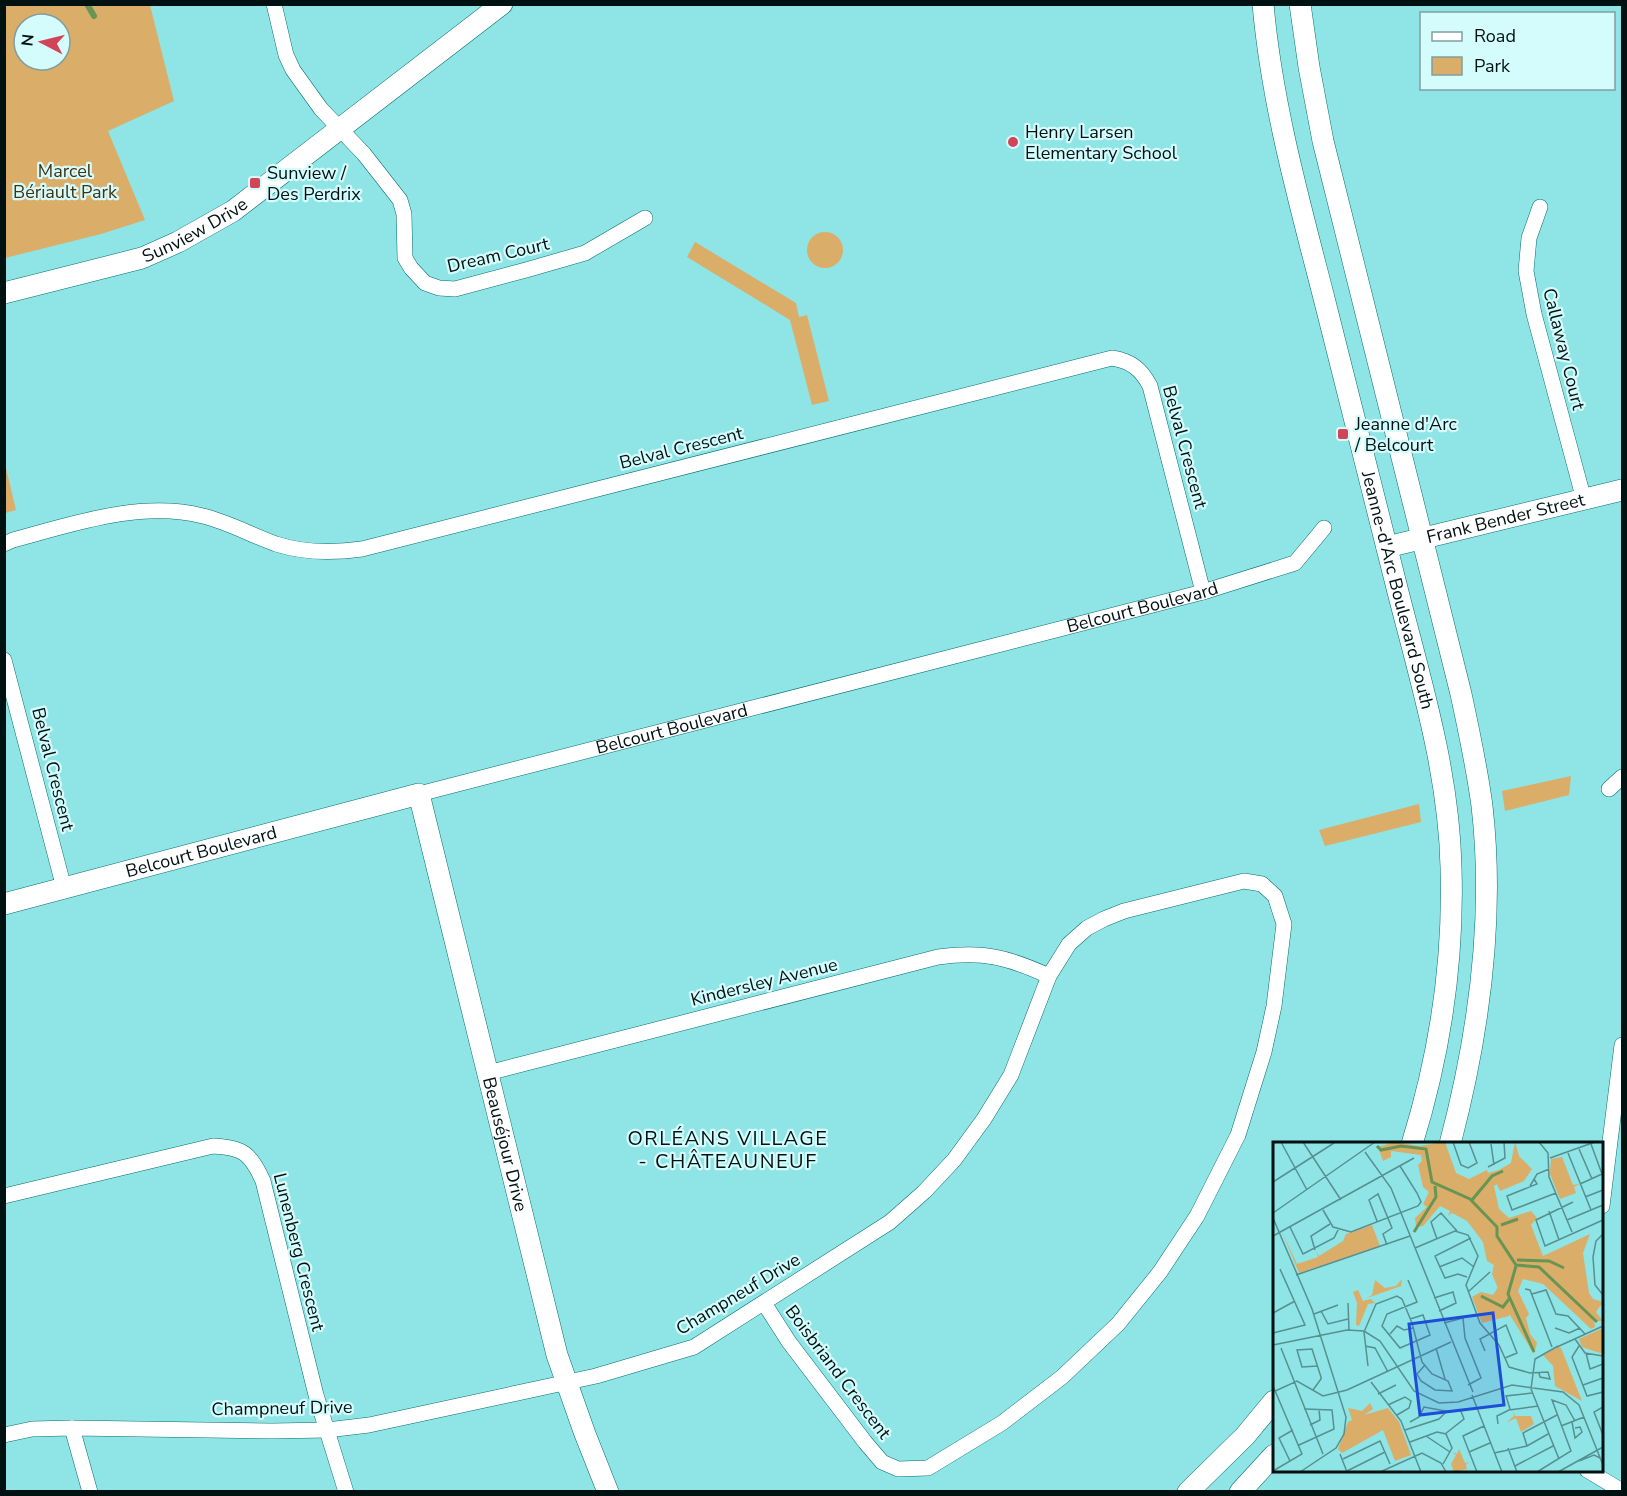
<svg xmlns="http://www.w3.org/2000/svg" width="1627" height="1496" font-family="'Nunito Sans',sans-serif">
<style>
.green{fill:#daad69;fill-rule:evenodd}
.lines{fill:none;stroke-linecap:round;stroke-linejoin:round}
.stream{stroke:#679553;stroke-width:6}
.street-casing{stroke:#066e6f;stroke-width:16}
.secondary-casing{stroke:#066e6f;stroke-width:22}
.street{stroke:#fff;stroke-width:15}
.secondary{stroke:#fff;stroke-width:21}
.poi-dot{fill:#d44457;stroke:#d5fcfd;stroke-width:2}
.labels{text-anchor:middle;stroke-width:4.5;stroke-linejoin:round;paint-order:stroke}
.poi-label{font-size:18px;fill:#001112;stroke:#d5fcfd;text-anchor:start}
.park-label{font-size:18px;fill:#453111;stroke:#d5fcfd}
.street-label{font-size:18px;fill:#001112;stroke:#d5fcfd}
.neighbourhood-label{font-size:20px;letter-spacing:1.5px;fill:#001112;stroke:#d5fcfd}
.inset-river{fill:none;stroke:#679553;stroke-width:3}
.inset-road{fill:none;stroke:#569091;stroke-width:1.5}
.view{fill:#1d4ed8;fill-opacity:0.15;stroke:#1d4ed8;stroke-width:3}
.inset-edge{fill:none;stroke:#001112;stroke-width:3}
</style>
<rect width="100%" height="100%" fill="#8fe4e5"/>
<path class="green" d="M 4,5 L 150,5 L 174,101 L 108,131 L 145,220 L 101,234 L 5,258 ZM 24,24 L 60,24 L 60,60 L 24,60 Z
M807 250a18 18 0 1 1 36 0a18 18 0 1 1-36 0Z
M 695,242 L 796,303 L 799,317 L 807,315 L 829,401 L 812,405 L 790,320 L 687,257 Z
M 5,464 L 16,510 L 5,513 L 4,513 Z
M 1571,776 L 1569,795 L 1505,811 L 1502,791 Z
M 1419,804 L 1421,822 L 1325,846 L 1319,830 Z"/>
<g class="lines">
<path class="stream" d="M 87,4 L 94,16"/>
<g class="street-casing">
<g id="street">
<path d="M 274,4 L 286,55 L 293,70 L 321,109 L 364,154 L 400,200 L 404,214 L 405,258 L 411,268 L 425,283 L 439,288 L 455,289 L 526,270 L 585,253 L 645,218"/>
<path d="M 1540,207 L 1529,238 L 1526,271 L 1534,314 L 1584,500"/>
<path d="M 4,544 L 13,540 C 73,524 140,500 203,516 C 228,522 251,535 276,544 C 304,553 334,553 362,549 L 1112,358 C 1131,361 1141,369 1150,386 L 1203,592"/>
<path d="M 4,660 L 64,888"/>
<path d="M 1609,789 L 1622,777"/>
<path id="s1" d="M 419,794 L 1203,592 L 1295,563 L 1324,528"/>
<path d="M 488,1073 L 938,957 C 984,951 1007,957 1049,976"/>
<path d="M 4,1196 L 213,1146 C 243,1147 251,1154 263,1181 L 316,1395 L 346,1492"/>
<path d="M 1602,1206 L 1622,1045"/>
<path d="M 72,1428 L 90,1492"/>
<path d="M 4,1435 L 32,1429 L 72,1428 L 272,1431 L 327,1430 L 369,1425 L 596,1376 L 694,1347 L 890,1222 L 924,1192 L 954,1160 L 984,1119 L 1011,1075 L 1049,976 L 1069,944 L 1087,928 L 1104,919 L 1124,911 L 1244,881 L 1262,884 L 1275,896 L 1284,924 L 1274,1006 L 1264,1052 L 1238,1135 L 1197,1216 L 1160,1272 L 1118,1324 L 1062,1377 L 1002,1423 L 928,1468 L 898,1469 L 882,1462 L 865,1442 L 789,1342 L 764,1303"/>
<path d="M 1587,1470 L 1622,1491"/>
</g>
</g>
<g class="secondary-casing">
<g id="secondary">
<path id="s2" d="M 1263,4 C 1272,106 1300,204 1325,302 C 1350,398 1373,495 1398,592 C 1421,682 1449,773 1451,867 C 1454,961 1440,1054 1412,1144"/>
<path d="M 1300,4 L 1309,67 L 1323,141 L 1461,694 C 1469,731 1477,768 1482,806 C 1495,919 1479,1034 1450,1144"/>
<path id="s3" d="M 4,293 L 142,258 L 178,242 L 233,211 L 502,4"/>
<path id="s4" d="M 1387,547 L 1622,490"/>
<path id="s5" d="M 4,904 L 419,794 L 557,1355 L 585,1434 L 608,1492"/>
<path d="M 1188,1492 L 1245,1436 L 1274,1401"/>
<path d="M 1240,1492 L 1274,1455"/>
</g>
</g>
<use href="#street" class="street"/>
<use href="#secondary" class="secondary"/>
</g>
<g class="poi-dot">
<circle cx="1013" cy="142" r="6"/>
<rect x="249" y="177" width="12" height="12" rx="3"/>
<rect x="1337" y="428" width="12" height="12" rx="3"/>
</g>
<g class="labels">
<g class="poi-label">
<text x="1025" y="138">Henry Larsen<tspan x="1025" dy="21">Elementary School</tspan></text>
<text x="267" y="179">Sunview /<tspan x="267" dy="21">Des Perdrix</tspan></text>
<text x="1355" y="430">Jeanne d'Arc<tspan x="1355" dy="21">/ Belcourt</tspan></text>
</g>
<g class="park-label">
<text x="65" y="177">Marcel<tspan x="65" dy="21">Bériault Park</tspan></text>
</g>
<g class="street-label">
<text dy="6" stroke="none"><textPath href="#s3" startOffset="202">Sunview Drive</textPath></text>
<text transform="translate(498 255) rotate(-13)" y="6">Dream Court</text>
<text transform="translate(1564 349) rotate(76)" y="6">Callaway Court</text>
<text transform="translate(1185 447) rotate(75)" y="6">Belval Crescent</text>
<text transform="translate(681 448) rotate(-14)" y="6">Belval Crescent</text>
<text dy="6" stroke="none"><textPath href="#s4" startOffset="122">Frank Bender Street</textPath></text>
<text dy="6" stroke="none"><textPath href="#s2" startOffset="602">Jeanne-d'Arc Boulevard South</textPath></text>
<text dy="6" stroke="none"><textPath href="#s1" startOffset="747">Belcourt Boulevard</textPath></text>
<text dy="6" stroke="none"><textPath href="#s1" startOffset="261">Belcourt Boulevard</textPath></text>
<text transform="translate(53 769) rotate(76)" y="6">Belval Crescent</text>
<text dy="6" stroke="none"><textPath href="#s5" startOffset="204">Belcourt Boulevard</textPath></text>
<text transform="translate(764 982) rotate(-14)" y="6">Kindersley Avenue</text>
<text dy="6" stroke="none"><textPath href="#s5" startOffset="790">Beauséjour Drive</textPath></text>
<text transform="translate(299 1252) rotate(76)" y="6">Lunenberg Crescent</text>
<text transform="translate(738 1294) rotate(-31)" y="6">Champneuf Drive</text>
<text transform="translate(838 1372) rotate(53)" y="6">Boisbriand Crescent</text>
<text transform="translate(282 1408) rotate(-1)" y="6">Champneuf Drive</text>
</g>
<g class="neighbourhood-label">
<text x="728" y="1145">ORLÉANS VILLAGE<tspan x="728" dy="23">- CHÂTEAUNEUF</tspan></text>
</g>
</g>
<g transform="translate(1273 1142)">
<rect width="330" height="330" fill="#8fe4e5"/>
<path d="M 242,0 L 246,14 L 259,27 L 251,39 L 227,49 L 219,32 L 238,21 ZM 289,15 L 300,43 L 307,42 L 301,45 L 303,51 L 287,57 L 277,32 L 278,17 ZM 99,83 L 107,104 L 26,131 L 9,90 L 24,122 L 45,115 L 43,109 L 46,114 L 70,99 L 73,92 ZM 225,145 L 236,174 L 209,181 L 199,155 L 208,150 L 220,153 ZM 85,148 L 90,159 L 98,157 L 102,161 L 95,162 L 86,184 L 83,183 L 84,161 L 80,150 ZM 330,186 L 330,212 L 309,205 L 306,197 ZM 285,205 L 288,206 L 309,259 L 282,244 L 280,224 L 270,213 ZM 97,261 L 100,267 L 91,273 L 115,266 L 126,280 L 138,313 L 122,319 L 110,288 L 69,311 L 65,307 L 75,280 L 79,278 L 75,266 L 89,269 ZM 240,268 L 242,274 L 258,274 L 261,282 L 248,290 L 243,276 L 233,281 L 241,274 ZM 186,307 L 192,321 L 198,320 L 193,322 L 194,327 L 181,330 L 178,322 L 183,313 L 179,310 L 184,312 Z" fill="#daad69"/>
<path d="M 122,0 L 146,4 L 172,0 L 183,31 L 196,37 L 214,28 L 215,31 L 230,27 L 243,17 L 248,19 L 242,30 L 221,44 L 226,67 L 236,76 L 258,69 L 264,76 L 258,83 L 270,114 L 317,92 L 310,111 L 316,151 L 320,157 L 330,160 L 323,170 L 330,179 L 321,179 L 322,185 L 318,187 L 270,142 L 250,137 L 245,149 L 256,172 L 253,176 L 257,192 L 264,201 L 261,212 L 237,173 L 222,177 L 220,165 L 205,155 L 225,155 L 227,151 L 219,132 L 221,123 L 214,119 L 210,100 L 194,79 L 179,71 L 175,74 L 177,69 L 167,64 L 150,84 L 143,85 L 142,76 L 154,65 L 150,62 L 156,50 L 150,45 L 145,23 L 149,19 L 148,13 L 118,9 L 118,15 L 110,19 L 105,5 ZM 70,107 L 74,109 L 69,118 L 28,129 L 25,125 ZM 129,137 L 128,144 L 94,156 L 99,153 L 102,138 L 112,146 L 123,144 Z" fill="#daad69"/>
<path class="inset-river" d="M 104,4 L 108,8 L 128,4 L 153,7 L 159,40 L 197,57 L 224,85 L 224,94 L 243,123 L 266,125 L 324,180M 199,58 L 219,34 L 230,29M 228,83 L 245,77M 141,90 L 163,55 L 162,44M 244,118 L 276,119 L 291,126M 243,124 L 235,152 L 261,210M 208,154 L 230,165 L 236,157"/>
<path class="inset-road" d="M 8,0 L 34,48M 30,0 L 68,58M 180,0 L 188,23 L 195,26 L 204,21 L 196,0M 266,0 L 275,11 L 276,35 L 299,90M 218,2 L 221,23M 306,7 L 319,37M 92,10 L 118,46 L 200,250M 295,11 L 318,68M 277,16 L 322,0M 215,25 L 232,16 L 231,0M 261,37 L 264,42 L 234,54 L 239,68 L 283,51M 0,40 L 61,1M 307,42 L 329,32 L 318,2M 257,44 L 264,32 L 276,27M 312,55 L 330,48M 300,60 L 263,78 L 272,104 L 330,78M 50,68 L 60,85 L 78,90 L 145,64 L 148,60 L 144,51 L 127,24M 276,69 L 286,98M 0,71 L 102,0M 0,76 L 39,167 L 73,275 L 71,292 L 63,306 L 27,330M 294,78 L 330,63M 104,79 L 96,58 L 105,52 L 119,86 L 110,92 L 114,103M 17,85 L 30,112 L 61,96 L 66,86M 330,92 L 323,99 L 320,115 L 322,143 L 330,153M 0,94 L 141,16M 164,97 L 158,80 L 168,71 L 184,89M 142,106 L 182,89 L 195,93 L 205,114 L 193,143 L 207,181 L 226,203 L 236,225 L 257,231 L 275,230 L 277,237 L 267,235 L 266,231M 42,108 L 38,94 L 57,82M 166,125 L 189,116 L 201,125M 23,133 L 137,94M 194,135 L 185,132 L 172,136 L 162,114 L 198,96M 135,138 L 144,160 L 114,172 L 109,184 L 127,206 L 157,193 L 150,173 L 137,177M 252,147 L 257,148 L 279,205M 195,150 L 217,130M 259,152 L 273,148 L 283,172 L 295,174 L 312,192M 161,156 L 180,150 L 183,161 L 166,169M 75,161 L 76,188M 48,169 L 55,182 L 75,177M 0,171 L 22,159M 41,172 L 65,163M 171,181 L 190,176 L 192,196 L 208,236 L 195,243M 282,186 L 296,191 L 307,186M 0,191 L 32,183 L 7,127M 117,192 L 124,184 L 131,188 L 140,186M 302,197 L 312,211 L 330,214M 0,203 L 74,188 L 91,189 L 107,199 L 141,249 L 166,261 L 185,260 L 239,243 L 290,250 L 306,263 L 330,323M 92,204 L 102,206 L 115,230M 285,204 L 262,217 L 258,247 L 286,317M 306,204 L 299,215 L 314,254 L 330,250M 284,205 L 330,184M 8,206 L 50,312M 163,206 L 172,237M 212,209 L 207,197 L 233,183 L 244,211 L 232,216M 313,211 L 317,227 L 330,222M 95,224 L 91,190 L 103,162 L 124,154 L 129,157 L 139,181 L 149,220 L 159,232 L 175,239 L 179,249 L 162,248 L 148,239 L 144,232 L 152,223M 98,240 L 128,279 L 148,330M 310,243 L 330,236M 0,244 L 29,312 L 0,329M 40,248 L 48,237 L 48,235 L 39,207 L 24,208 L 29,225 L 45,224M 0,250 L 24,239 L 50,254 L 74,248 L 178,200M 105,252 L 123,243M 199,253 L 229,330M 115,263 L 132,255 L 138,259 L 136,266 L 124,273M 330,265 L 321,270 L 330,293M 237,267 L 233,254 L 259,251M 137,280 L 146,275 L 151,265 L 178,270M 299,280 L 302,296 L 309,290 L 307,285 L 302,286M 225,282 L 224,274 L 236,268 L 265,264M 37,283 L 47,278 L 46,267M 288,284 L 311,275M 132,288 L 166,277 L 173,270M 172,292 L 191,277 L 187,267M 153,294 L 177,310M 137,300 L 164,290 L 173,292 L 179,306 L 170,322M 26,303 L 61,287 L 59,268 L 31,267M 254,304 L 250,291 L 284,273M 235,306 L 244,330M 196,310 L 217,301M 221,311 L 254,304 L 275,292M 67,312 L 74,330M 70,317 L 107,299 L 117,322M 17,319 L 6,296 L 20,288M 306,319 L 321,313 L 327,316M 242,324 L 280,304M 74,329 L 112,310M 107,330 L 149,311 L 168,321 L 173,330M 204,330 L 190,294 L 211,284M 264,330 L 298,309 L 279,258 L 293,263 L 302,279M 285,330 L 330,305"/>
<path class="view" d="M 220,171 L 231,263 L 147,273 L 136,182 Z"/>
<rect width="330" height="330" class="inset-edge"/>
</g>
<rect width="1627" height="1496" fill="none" stroke="#001112" stroke-width="12"/>
<rect x="1420" y="12" width="195" height="78" fill="#d5fcfd" stroke="#809e9f" stroke-width="1.5"/>
<rect x="1432" y="32" width="30" height="9" fill="#ffffff" stroke="#809e9f" stroke-width="1.5"/>
<text x="1474" y="42" font-size="18" fill="#001112">Road</text>
<rect x="1432" y="57" width="30" height="18" fill="#daad69" stroke="#809e9f" stroke-width="1.5"/>
<text x="1474" y="72" font-size="18" fill="#001112">Park</text>
<g transform="translate(42 42) rotate(277)"><circle r="28" fill="#d5fcfd" stroke="#809e9f" stroke-width="1.5"/>
<path d="M0-4.5L10 22L0 15L-10 22Z" fill="#d44457"/>
<text y="-9" font-size="16" font-weight="bold" text-anchor="middle" fill="#001112">N</text>
</g>
</svg>
